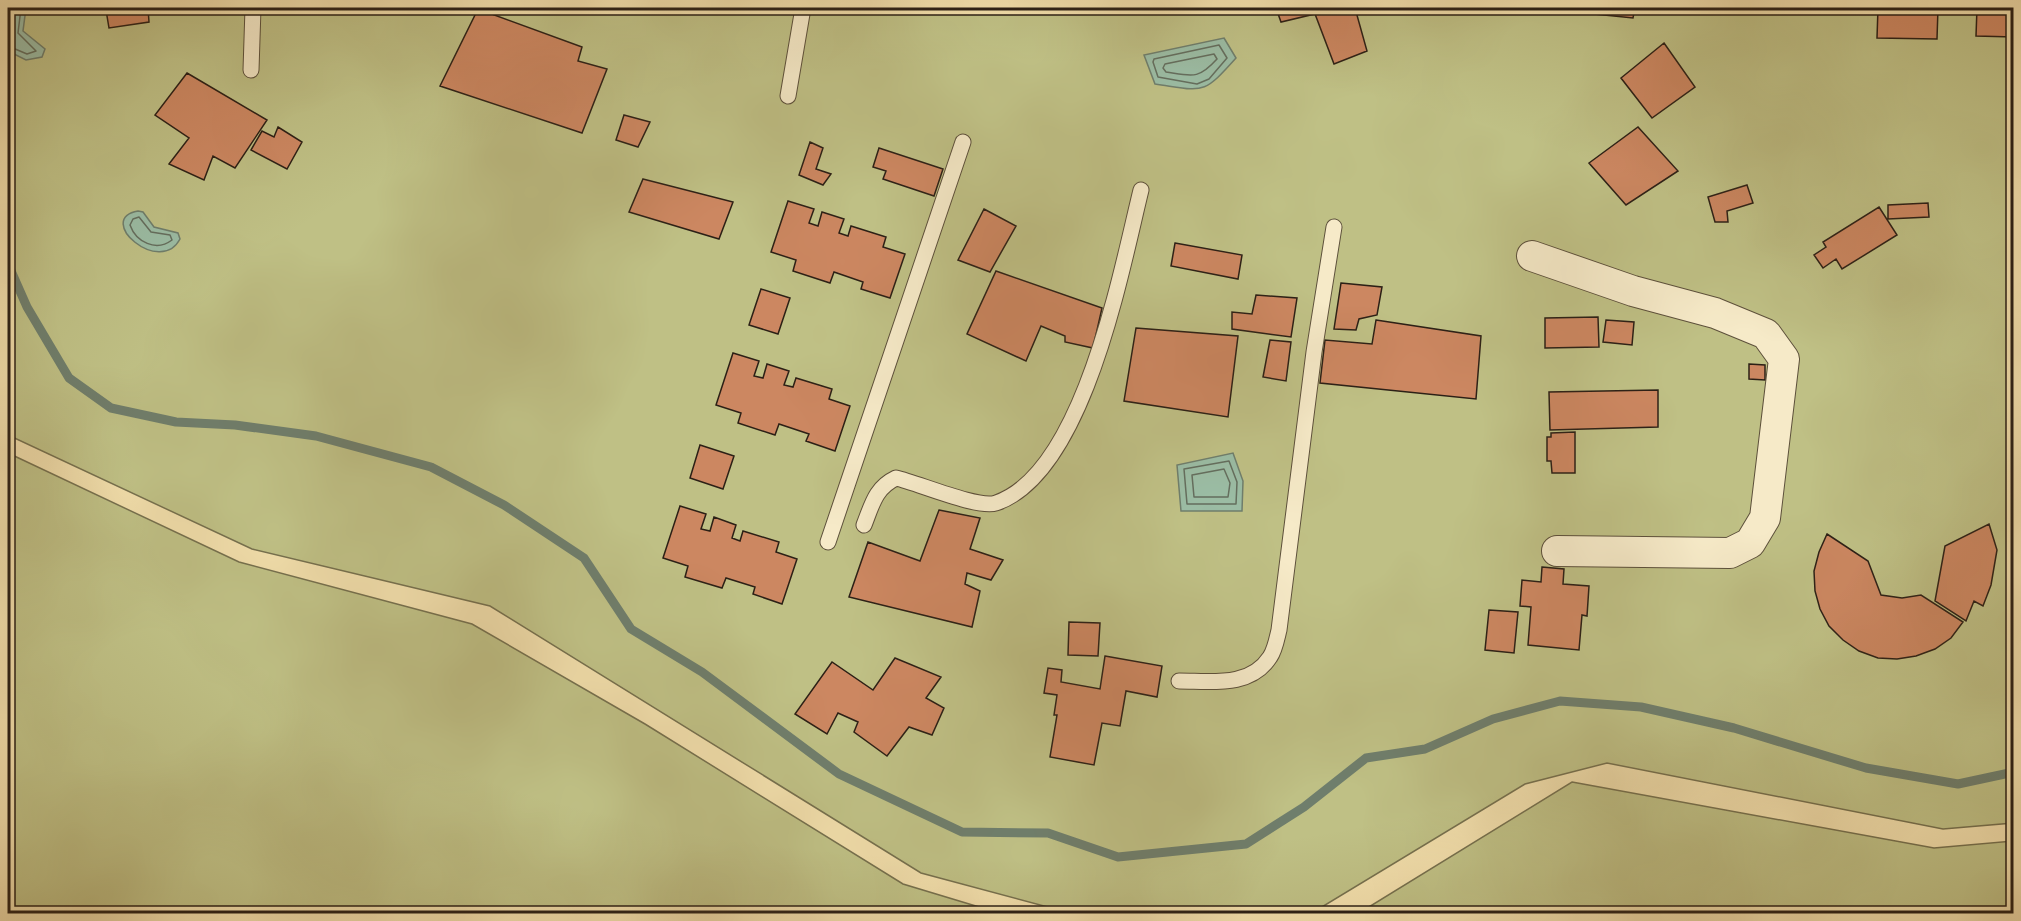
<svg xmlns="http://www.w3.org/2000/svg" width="2021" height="921" font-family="'EB Garamond',serif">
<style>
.green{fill:#bfc085;stroke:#76704e;stroke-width:1.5}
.water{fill:#9bbda5;stroke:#6f7e6c;stroke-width:1.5}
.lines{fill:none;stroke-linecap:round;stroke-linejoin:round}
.shore{stroke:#646e5e;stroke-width:1.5}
.stream{stroke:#6f7e6c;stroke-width:9}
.building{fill:#cc8761;stroke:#2c2016;stroke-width:1.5}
.service-casing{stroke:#5d503b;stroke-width:17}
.minor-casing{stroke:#5d503b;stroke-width:32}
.service{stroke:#f6eac8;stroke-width:15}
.minor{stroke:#f6eac8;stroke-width:30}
</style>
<rect width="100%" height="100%" fill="#f1deab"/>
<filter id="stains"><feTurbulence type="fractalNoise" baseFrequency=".00333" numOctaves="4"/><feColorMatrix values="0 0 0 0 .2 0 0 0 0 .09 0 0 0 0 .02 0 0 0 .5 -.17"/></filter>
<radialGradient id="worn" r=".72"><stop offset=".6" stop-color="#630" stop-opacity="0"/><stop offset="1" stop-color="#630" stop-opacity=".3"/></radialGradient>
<path class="green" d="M 8,8 L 2013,8 L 2013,823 L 1943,829 L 1607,763 L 1525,784 L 1312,913 L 1070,913 L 921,873 L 490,606 L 252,549 L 8,435 Z
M 8,453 L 239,562 L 472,624 L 645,724 L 903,884 L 999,913 L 8,913 Z
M 1572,782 L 1934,848 L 2013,841 L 2013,913 L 1359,913 Z"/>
<path class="water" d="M 8,8 L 26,8 L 23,31 L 45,49 L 42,57 L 26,60 L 8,51 Z
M 1224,38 L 1236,58 C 1202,96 1204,91 1155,84 L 1144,55 Z
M 138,211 L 143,212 L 154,227 L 178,233 L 180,239 C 160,277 94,219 138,211 Z
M 1233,453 L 1243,481 L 1242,511 L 1181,511 L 1177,465 Z"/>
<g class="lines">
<path class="shore" d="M 1219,45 L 1227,58 L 1209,79 L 1197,84 L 1158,77 L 1153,62 L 1154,59 Z
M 8,46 L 27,54 L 36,51 L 18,33 L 21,8
M 1214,54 L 1217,59 C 1198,80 1192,76 1166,72 L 1163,68 L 1165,64 Z
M 139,217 L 151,232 L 170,235 L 172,240 C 156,252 136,242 130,225 L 133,219 Z
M 1229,461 L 1237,482 L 1236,504 L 1187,504 L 1184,469 Z
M 1224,469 L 1230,483 L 1228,497 L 1194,497 L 1192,475 Z"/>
<path class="stream" d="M 8,264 L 27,307 L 69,378 L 111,408 L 176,422 L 235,425 L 316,436 L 431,467 L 504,505 L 584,558 L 631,629 L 702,672 L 839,774 L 962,832 L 1048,833 L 1118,857 L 1246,844 L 1304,807 L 1366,758 L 1425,749 L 1493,719 L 1560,701 L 1641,707 L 1734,728 L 1866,768 L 1958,784 L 2014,772"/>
</g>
<path class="building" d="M 115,8 L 148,8 L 149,22 L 109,28 L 106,10 Z
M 1276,8 L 1355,8 L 1367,51 L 1334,64 L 1315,14 L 1281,22 Z
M 1597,8 L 1635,8 L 1633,18 L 1595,14 Z
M 1878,8 L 1938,8 L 1937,39 L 1877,38 Z
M 1977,8 L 2014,8 L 2014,37 L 1976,36 Z
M 478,9 L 582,47 L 578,61 L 607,69 L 582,133 L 440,86 Z
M 1664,43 L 1695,87 L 1652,118 L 1621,78 Z
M 187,73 L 267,120 L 235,168 L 213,156 L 204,180 L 169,164 L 189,138 L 155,115 Z
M 624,115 L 650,122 L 638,147 L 616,140 Z
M 278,127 L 302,142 L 287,169 L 251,150 L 262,131 L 274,137 Z
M 1638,127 L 1678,171 L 1626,205 L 1589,163 Z
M 810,142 L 823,148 L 816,169 L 831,174 L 823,185 L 799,175 Z
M 879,148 L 943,169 L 934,196 L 883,179 L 886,171 L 873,167 Z
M 643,179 L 733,202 L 719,239 L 629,212 Z
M 1747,185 L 1753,203 L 1727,211 L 1728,222 L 1715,222 L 1708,197 Z
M 788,201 L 814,209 L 809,223 L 818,226 L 822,212 L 844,219 L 839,233 L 848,236 L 851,226 L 886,237 L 883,247 L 905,254 L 890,298 L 861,289 L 863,282 L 834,272 L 830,283 L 793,271 L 796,260 L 771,252 Z
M 1928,203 L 1929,217 L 1888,219 L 1888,205 Z
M 1879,207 L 1897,235 L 1842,269 L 1836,259 L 1823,268 L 1814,255 L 1826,247 L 1823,242 Z
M 984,209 L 1016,226 L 990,272 L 958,260 Z
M 1175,243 L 1242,255 L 1238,279 L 1171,266 Z
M 996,271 L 1102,308 L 1093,348 L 1065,342 L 1065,336 L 1041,326 L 1026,361 L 967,334 Z
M 1341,283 L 1382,287 L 1377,315 L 1359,319 L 1356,330 L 1334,329 Z
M 761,289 L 790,298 L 778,334 L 749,325 Z
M 1256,295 L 1297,298 L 1291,337 L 1232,329 L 1232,312 L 1252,314 Z
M 1598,317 L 1599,347 L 1545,348 L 1545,318 Z
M 1376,320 L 1481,336 L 1476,399 L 1320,383 L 1325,340 L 1372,344 Z
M 1606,320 L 1634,322 L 1632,345 L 1603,342 Z
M 1136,328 L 1238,336 L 1228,417 L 1124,401 Z
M 1270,340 L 1291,342 L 1286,381 L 1263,377 Z
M 733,353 L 759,361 L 754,376 L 763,378 L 767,364 L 789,371 L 784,385 L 793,387 L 796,378 L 832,389 L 829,399 L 850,406 L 835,451 L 806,441 L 809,434 L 779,424 L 775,435 L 738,423 L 741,413 L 716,405 Z
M 1749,364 L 1765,365 L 1765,380 L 1749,379 Z
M 1658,390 L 1658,427 L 1550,430 L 1549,392 Z
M 1575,432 L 1575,473 L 1552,473 L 1551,461 L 1547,461 L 1547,437 L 1551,437 L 1551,433 Z
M 700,445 L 734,456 L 723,489 L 690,478 Z
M 680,506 L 706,514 L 701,529 L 710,531 L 714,517 L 736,525 L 732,538 L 740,541 L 743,531 L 779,542 L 776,552 L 797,559 L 782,604 L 753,594 L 755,587 L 726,578 L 722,588 L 685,577 L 688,566 L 663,558 Z
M 939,510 L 980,518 L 970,549 L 1003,560 L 991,580 L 967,573 L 965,584 L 980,591 L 972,627 L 849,597 L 868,542 L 920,561 Z
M 1989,524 L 1997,550 L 1991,585 L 1983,606 L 1974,601 L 1966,621 L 1935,601 L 1945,546 Z
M 1827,534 L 1868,561 L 1881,595 L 1902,598 L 1921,595 L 1963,622 L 1951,638 L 1935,649 L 1916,656 L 1897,659 L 1878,658 L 1859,651 L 1843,640 L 1829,626 L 1820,609 L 1815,591 L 1814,571 L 1819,552 Z
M 1542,567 L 1564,569 L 1563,584 L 1589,586 L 1587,616 L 1582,615 L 1579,650 L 1528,645 L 1531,607 L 1520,606 L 1522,580 L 1541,582 Z
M 1489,610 L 1518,612 L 1514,653 L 1485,650 Z
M 1069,622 L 1100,623 L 1098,656 L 1068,655 Z
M 1105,656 L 1162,666 L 1157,697 L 1126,691 L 1120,726 L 1102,723 L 1094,765 L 1050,757 L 1057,715 L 1054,715 L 1057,695 L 1044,693 L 1048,668 L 1062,670 L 1061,682 L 1100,689 Z
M 895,658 L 941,677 L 926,698 L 944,708 L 932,735 L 909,727 L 887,756 L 854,732 L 858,722 L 838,713 L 827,734 L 795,714 L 832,662 L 873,690 Z"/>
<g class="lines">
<g class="service-casing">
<path id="service" d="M 251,70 L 253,8
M 788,96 L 803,8
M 864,525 C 872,505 875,488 896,478 C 918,483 978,509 996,503 C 1084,473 1121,271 1141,190
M 828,542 L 963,142
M 1179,681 C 1211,681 1250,688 1270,657 C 1275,650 1277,638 1279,630 L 1314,352 L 1334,227"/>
</g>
<g class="minor-casing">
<path id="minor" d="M 1532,256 L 1633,291 L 1715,313 L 1766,334 L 1784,359 L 1765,518 L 1750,543 L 1730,553 L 1557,551"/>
</g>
<use href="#service" class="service"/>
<use href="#minor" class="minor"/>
</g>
<rect width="2021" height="921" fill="none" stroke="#f1deab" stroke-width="30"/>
<rect x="9" y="9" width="2003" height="903" fill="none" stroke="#2c2016" stroke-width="3"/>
<rect x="15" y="15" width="1991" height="891" fill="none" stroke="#2c2016" stroke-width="1.5"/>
<rect width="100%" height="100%" filter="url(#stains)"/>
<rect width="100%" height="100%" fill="url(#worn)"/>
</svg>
